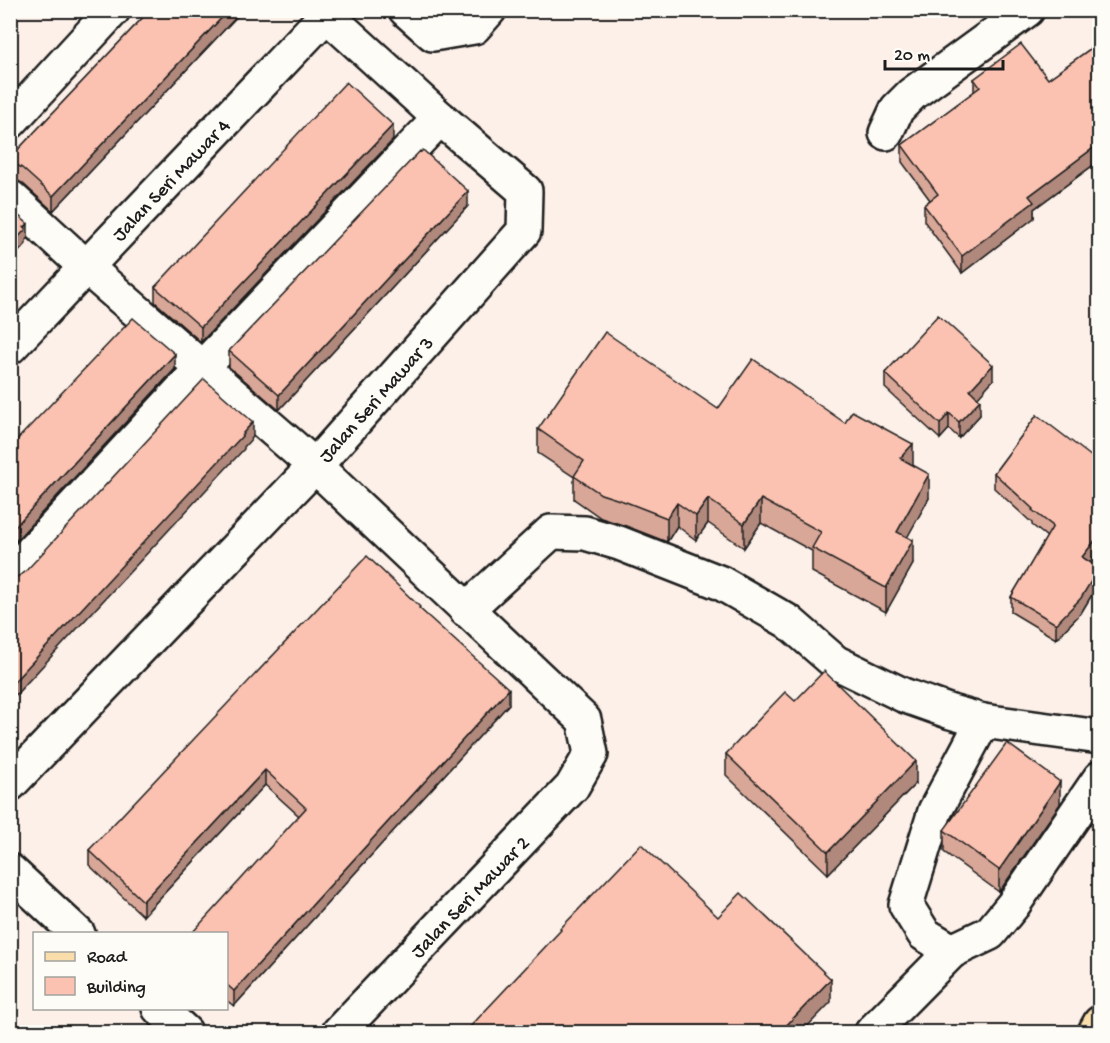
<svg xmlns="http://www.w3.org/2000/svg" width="1110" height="1043" font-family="'Gochi Hand',sans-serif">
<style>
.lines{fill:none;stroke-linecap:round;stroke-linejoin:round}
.minor-casing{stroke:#1c1c1c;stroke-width:38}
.major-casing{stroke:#1c1c1c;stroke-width:38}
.minor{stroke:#fdfcf7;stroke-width:33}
.major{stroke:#f9deab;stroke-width:33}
.wall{fill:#d8a798;stroke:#1c1c1c;stroke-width:1.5}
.shaded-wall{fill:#b0887c;stroke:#1c1c1c;stroke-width:1.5}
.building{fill:#fbc2b1;stroke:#1c1c1c;stroke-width:1.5}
.labels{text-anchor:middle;stroke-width:4.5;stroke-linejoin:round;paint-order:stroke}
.street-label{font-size:20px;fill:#1c1c1c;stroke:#fdfcf7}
</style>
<rect width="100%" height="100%" fill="#fdf0e9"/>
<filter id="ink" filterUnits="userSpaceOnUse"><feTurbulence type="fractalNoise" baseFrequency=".0167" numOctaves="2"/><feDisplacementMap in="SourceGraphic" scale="12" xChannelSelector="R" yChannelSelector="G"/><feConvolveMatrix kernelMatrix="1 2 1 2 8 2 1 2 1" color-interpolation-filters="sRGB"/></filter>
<g filter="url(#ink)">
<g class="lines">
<g class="minor-casing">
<g id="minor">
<path d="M 406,10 L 433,34 L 474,27 L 489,10"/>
<path d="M 10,122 L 113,10"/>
<path d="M 886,133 L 897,109 L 912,94 L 1027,10"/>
<path d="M 10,197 L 86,267 L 315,466 L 584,720 L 591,754 L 572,787 L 339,1032"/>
<path id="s1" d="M 10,347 L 331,10"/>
<path d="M 10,575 L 202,368 L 440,118"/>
<path d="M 466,610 L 551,532 L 585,533 L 619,543 L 721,583 L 789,622 L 835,662 L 903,695 L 951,712 L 983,721 L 1100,737"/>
<path d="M 983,721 L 935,811 L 906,905 L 924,934 L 952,951 L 990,933 L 1013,905 L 1100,778"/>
<path id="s2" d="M 10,784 L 315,466 L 524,231 L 525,191 L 440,118 L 321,10"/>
<path d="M 10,871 L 78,934"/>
<path d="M 159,1008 L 185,1032"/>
<path d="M 872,1032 L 952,951"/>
</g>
</g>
<g class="major-casing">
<path id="major" d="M 1095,1032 L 1100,1023"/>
</g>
<use href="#minor" class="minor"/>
<use href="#major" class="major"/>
</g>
<path class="wall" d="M 150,10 L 243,10 L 53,211 L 22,183 L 14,179 L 10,179 L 10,158 Z
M 1100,12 L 1100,160 L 1034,209 L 1034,218 L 962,273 L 924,221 L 924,205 L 930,200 L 902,162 L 902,145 L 974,92 L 974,79 L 1048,79 L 1098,43 L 1092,35 L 1092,19 Z
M 393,140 L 201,342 L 155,302 L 155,287 Z
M 468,206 L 279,410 L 229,367 L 229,351 Z
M 885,373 L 993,380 L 977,397 L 980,415 L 959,438 L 949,429 L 940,439 L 885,388 Z
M 718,409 L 845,423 L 913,465 L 929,498 L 907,537 L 913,564 L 886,612 L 812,572 L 812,551 L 761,523 L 744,548 L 708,523 L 696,540 L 677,526 L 667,542 L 626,526 L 601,518 L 574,499 L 574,477 L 538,453 L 538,429 Z
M 1037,415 L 1090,562 L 1099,583 L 1081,613 L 1056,639 L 1011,612 L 1011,597 L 1047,537 L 1032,525 L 1032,523 L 994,488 L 994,473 Z
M 420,609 L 509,704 L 234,1006 L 226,1000 L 226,933 L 299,816 L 265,785 L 143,916 L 89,865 L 89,850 Z
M 795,701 L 916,783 L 828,874 L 726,775 L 726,754 Z
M 1060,804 L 999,892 L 944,852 L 944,830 Z"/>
<path class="shaded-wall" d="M 229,10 L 243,10 L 53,211 L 53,196 Z
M 393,125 L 393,140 L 201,342 L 201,327 Z
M 1100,143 L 1100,160 L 1034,209 L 1034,218 L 962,273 L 962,256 L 1029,196 Z
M 468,191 L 468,206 L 279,410 L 279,395 Z
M 28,224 L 28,239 L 26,240 L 26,244 L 10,261 L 10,246 Z
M 175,354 L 175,369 L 10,547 L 10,532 Z
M 993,365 L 993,380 L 970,406 L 970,390 Z
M 980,400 L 980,415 L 959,438 L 959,422 Z
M 949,413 L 949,429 L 940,439 L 940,424 Z
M 253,422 L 253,437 L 244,447 L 244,449 L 10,701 L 10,686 Z
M 913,444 L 913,468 L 900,458 Z
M 929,474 L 929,498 L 897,556 L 897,532 Z
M 708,499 L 708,523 L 696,540 L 696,516 Z
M 761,499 L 761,523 L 744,548 L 744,524 Z
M 677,503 L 677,526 L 667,542 L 667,518 Z
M 1100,534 L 1100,549 L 1082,572 L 1082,557 Z
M 913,540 L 913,564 L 886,612 L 886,588 Z
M 1099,568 L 1099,583 L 1081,613 L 1056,639 L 1056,624 Z
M 509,689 L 509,704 L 234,1006 L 234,991 Z
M 916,761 L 916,783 L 828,874 L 828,852 Z
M 265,770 L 265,785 L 143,916 L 143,901 Z
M 1060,782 L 1060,804 L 999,892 L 999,870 Z
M 831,979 L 831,1002 L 802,1032 L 780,1032 Z"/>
<path class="building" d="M 150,10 L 229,10 L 53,196 L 22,168 L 14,163 L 10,164 L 10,158 Z
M 1100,12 L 1100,28 L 1092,19 Z
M 1100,42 L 1100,143 L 1029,196 L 1034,202 L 962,256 L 924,205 L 938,194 L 902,145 L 980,87 L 974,79 L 1021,44 L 1048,79 Z
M 346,82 L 393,125 L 201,327 L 155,287 Z
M 423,150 L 468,191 L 279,395 L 229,351 L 420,151 L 421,152 Z
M 10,208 L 28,224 L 24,227 L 26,229 L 10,246 Z
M 938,315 L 993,365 L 970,390 L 980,400 L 959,422 L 949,413 L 940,424 L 885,373 Z
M 133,318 L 175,354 L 10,532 L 10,447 Z
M 605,332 L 718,409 L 753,359 L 845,423 L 852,411 L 913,444 L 900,458 L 929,474 L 897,532 L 913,540 L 886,588 L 812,548 L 821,532 L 761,499 L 744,524 L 708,499 L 696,516 L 677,503 L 667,518 L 626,502 L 601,494 L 574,476 L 584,461 L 538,429 Z
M 204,379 L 253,422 L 243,433 L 244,434 L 10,686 L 10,578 L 15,578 L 24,573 Z
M 1037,415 L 1100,463 L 1100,534 L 1082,557 L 1099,568 L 1081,598 L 1056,624 L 1011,597 L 1053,526 L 1032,510 L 1033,509 L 994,473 Z
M 367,556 L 420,607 L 419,608 L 509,689 L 234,991 L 226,984 L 226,933 L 192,933 L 306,808 L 265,770 L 143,901 L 89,850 Z
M 824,671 L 916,761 L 828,852 L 726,754 L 785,692 L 795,701 Z
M 1007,743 L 1060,782 L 999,870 L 944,830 Z
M 641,844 L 718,917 L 741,893 L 831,979 L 780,1032 L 471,1032 L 468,1029 L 561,930 L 560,929 Z"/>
</g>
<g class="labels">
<g class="street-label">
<text dy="7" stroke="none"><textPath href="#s1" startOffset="232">Jalan Seri Mawar 4</textPath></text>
<text dy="7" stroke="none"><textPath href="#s2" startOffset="531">Jalan Seri Mawar 3</textPath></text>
<text transform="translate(469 896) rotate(-46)" y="7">Jalan Seri Mawar 2</text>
</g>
</g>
<rect width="1110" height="1043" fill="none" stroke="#fdfcf7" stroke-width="36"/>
<rect x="18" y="18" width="1074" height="1007" fill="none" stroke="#1c1c1c" stroke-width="2" filter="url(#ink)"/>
<rect x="33" y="932" width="195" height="78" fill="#fdfcf7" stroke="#a3a29f" stroke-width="1.5"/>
<rect x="45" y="952" width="30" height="9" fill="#f9deab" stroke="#a3a29f" stroke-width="1.5"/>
<text x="87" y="962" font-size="18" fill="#1c1c1c">Road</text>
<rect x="45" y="977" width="30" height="18" fill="#fbc2b1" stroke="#a3a29f" stroke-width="1.5"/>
<text x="87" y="992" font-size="18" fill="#1c1c1c">Building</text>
<path d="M885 60v9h118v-9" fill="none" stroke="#1c1c1c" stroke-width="3"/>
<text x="894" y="60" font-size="18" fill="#1c1c1c" stroke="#fdfcf7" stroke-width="4.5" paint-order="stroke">20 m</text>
</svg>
